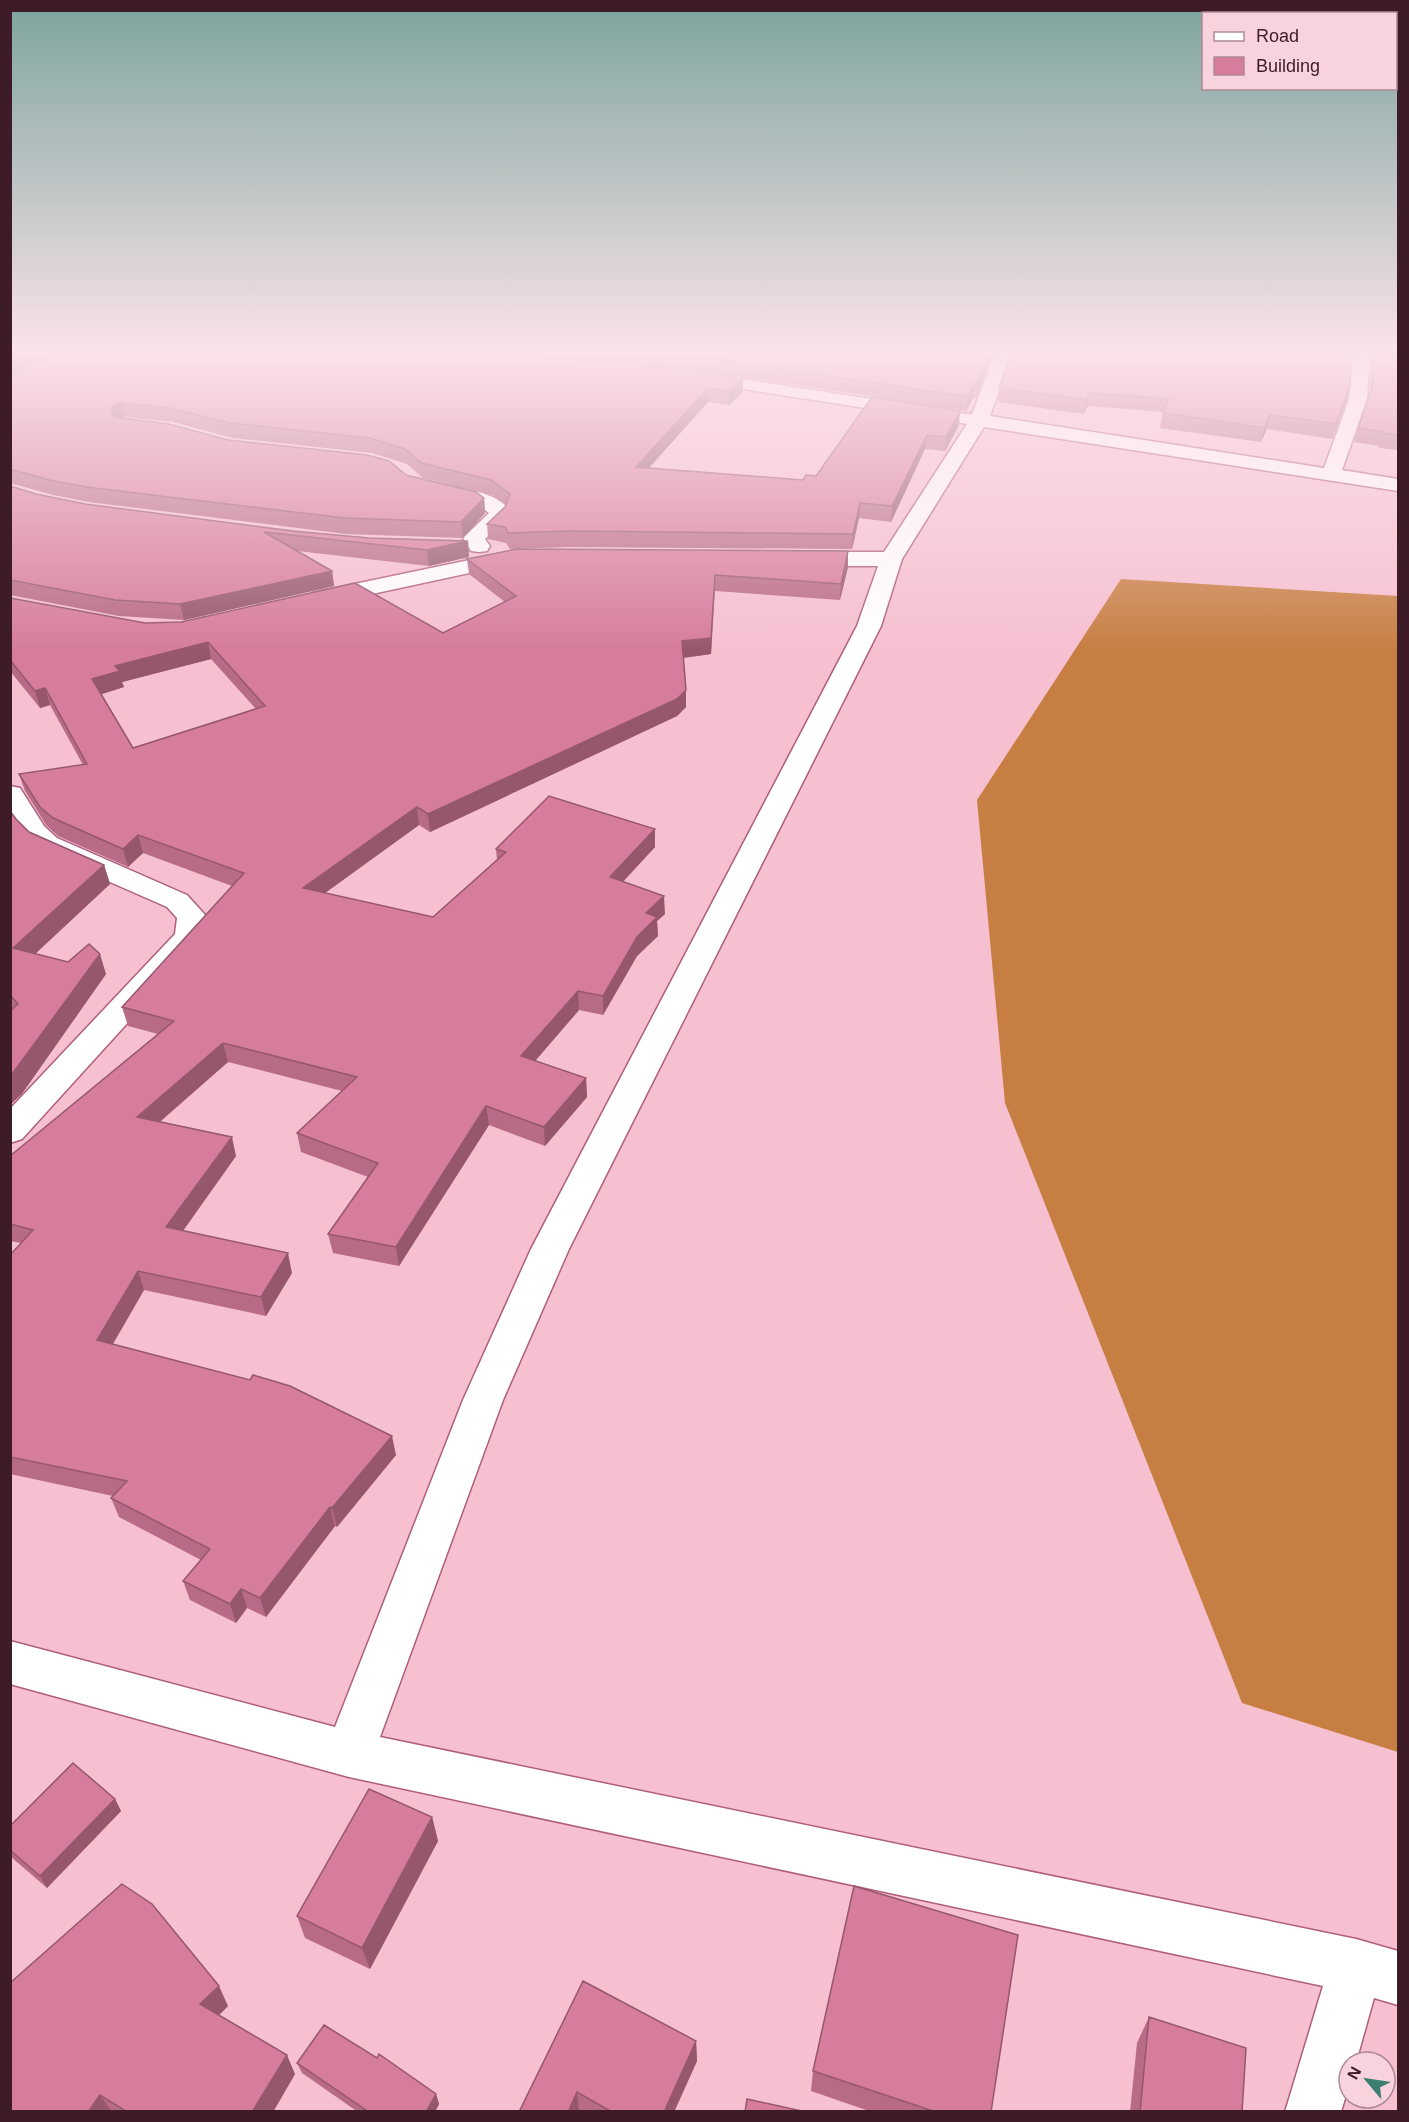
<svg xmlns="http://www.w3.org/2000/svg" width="1409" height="2122" font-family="Arial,sans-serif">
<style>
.forest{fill:#c77e42}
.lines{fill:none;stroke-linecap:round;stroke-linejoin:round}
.street-casing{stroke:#af5e7b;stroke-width:3}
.street{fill:#fff;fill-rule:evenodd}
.wall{fill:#b86b86;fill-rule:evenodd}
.shaded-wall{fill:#96576d}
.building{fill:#d67c9c;stroke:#96576d;stroke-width:1.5;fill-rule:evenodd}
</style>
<rect width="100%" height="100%" fill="#f6c0d1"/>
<path class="forest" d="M 1121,579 L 1398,596 L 1398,1752 L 1242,1703 L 1005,1103 L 977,800 Z"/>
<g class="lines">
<g class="street-casing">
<path id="street" d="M 995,354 L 1012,354 L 990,416 L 1324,468 L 1349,399 L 1352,354 L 1370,354 L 1367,399 L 1342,470 L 1398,479 L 1398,491 L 984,427 L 902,559 L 881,626 L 569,1249 L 503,1400 L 380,1737 L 1356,1939 L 1398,1951 L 1398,2005 L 1374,1998 L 1356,2062 L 1349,2062 L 1349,2085 L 1341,2112 L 1285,2112 L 1323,1986 L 349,1777 L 10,1684 L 10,1641 L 335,1727 L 463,1400 L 531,1249 L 857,626 L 878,566 L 803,566 L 795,564 L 792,559 L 795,554 L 803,552 L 884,552 L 967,424 L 951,421 L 949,417 L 951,413 L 972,414 Z
M 698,372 L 910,405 L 916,406 L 919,410 L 916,414 L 910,415 L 692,381 L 689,377 L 692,373 Z
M 440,484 C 462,489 497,491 510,511 L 505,521 L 485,539 L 490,546 L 487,551 L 479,552 L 471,551 L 463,538 L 489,513 L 478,505 L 433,494 L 430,490 L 433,486 Z
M 512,551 L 520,552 L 523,557 L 520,562 L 321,605 L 313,603 L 310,598 L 313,593 L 321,591 Z
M 10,786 L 20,788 L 44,826 L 57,838 L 187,895 L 207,917 L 205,936 L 201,942 L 22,1139 L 10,1143 L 10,1109 L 175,934 L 177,918 L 167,907 L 37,850 L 24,837 L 10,816 Z"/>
</g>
<use href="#street" class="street"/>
</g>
<path class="wall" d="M 519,354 L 992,354 L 976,398 L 973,398 L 966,411 L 698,370 L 594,361 L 743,378 L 743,391 L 729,405 L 708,402 L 649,468 L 803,480 L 816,476 L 872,397 L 959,425 L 945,451 L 925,449 L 891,522 L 859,518 L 852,549 L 569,547 L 510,549 L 506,543 L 488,539 L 487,524 L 505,507 L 506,505 L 493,495 L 423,478 L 407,464 L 372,453 L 232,438 L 173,422 L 125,417 L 122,418 L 406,475 L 484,498 L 485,513 L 463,538 L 346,534 L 89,502 L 53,495 L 10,483 L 10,379 L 577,359 Z
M 1372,354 L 1398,354 L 1398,450 L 1379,448 L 1379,446 L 1354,442 L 1358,428 L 1370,394 Z
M 1350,385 L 1347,399 L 1332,439 L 1267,429 L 1261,442 L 1160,428 L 1163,412 L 1088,406 L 1083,414 L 998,402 L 999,388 Z
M 10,486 L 36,494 L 85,504 L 293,531 L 369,538 L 468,541 L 469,557 L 429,566 L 297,551 L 332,571 L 334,586 L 184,620 L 119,616 L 10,595 Z
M 467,559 L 848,567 L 840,600 L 715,591 L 711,654 L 683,658 L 686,707 L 677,716 L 430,832 L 419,825 L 325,893 L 433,917 L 497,860 L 496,849 L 655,829 L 655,847 L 623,882 L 665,914 L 657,921 L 658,936 L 637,956 L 603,1015 L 579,1010 L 535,1061 L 586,1078 L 587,1097 L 545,1146 L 489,1125 L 399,1266 L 333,1253 L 328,1234 L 368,1177 L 301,1152 L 297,1133 L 342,1091 L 228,1062 L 160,1122 L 236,1156 L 183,1231 L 292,1273 L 266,1316 L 144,1290 L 113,1344 L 396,1455 L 337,1527 L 335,1526 L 266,1617 L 247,1608 L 236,1623 L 190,1600 L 183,1581 L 201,1560 L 119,1517 L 111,1498 L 113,1496 L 10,1474 L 10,1255 L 21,1243 L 10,1241 L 10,1156 L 158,1034 L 128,1026 L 122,1007 L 232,886 L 143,853 L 128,867 L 58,836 L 46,825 L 25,791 L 19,774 L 83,765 L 50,705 L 40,708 L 10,671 L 10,598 L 145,623 L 443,633 L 505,602 L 469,574 ZM 211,659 L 256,709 L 133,748 L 101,694 L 124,687 L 122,682 Z
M 10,811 L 16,819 L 29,832 L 104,865 L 110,884 L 35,954 L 106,974 L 21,1095 L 13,1009 L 10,1006 Z
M 115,1799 L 121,1811 L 47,1888 L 10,1856 L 10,1826 Z
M 432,1817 L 438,1841 L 370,1969 L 305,1938 L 297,1916 Z
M 228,2006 L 219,2015 L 295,2074 L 273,2112 L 10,2112 Z
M 1149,2017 L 1242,2112 L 1130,2112 L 1137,2043 Z
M 696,2041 L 697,2061 L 674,2112 L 581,2112 L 580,2110 L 579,2112 L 519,2112 Z
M 297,2063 L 436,2094 L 439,2104 L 435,2112 L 358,2112 L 302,2073 Z
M 813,2071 L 991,2112 L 872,2112 L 811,2091 Z"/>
<path class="shaded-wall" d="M 24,354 L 52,354 L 10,377 L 10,362 Z
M 989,354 L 992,354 L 976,398 L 977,385 Z
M 743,378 L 743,391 L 729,405 L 729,391 Z
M 974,384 L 973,398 L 966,411 L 968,397 Z
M 1350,385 L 1347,399 L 1332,439 L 1336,424 Z
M 708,388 L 708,402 L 636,482 L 636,467 Z
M 1090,393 L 1088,406 L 1083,414 L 1086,400 Z
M 122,403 L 125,417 L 116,420 L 111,412 L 113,406 Z
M 960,411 L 959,425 L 945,451 L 946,437 Z
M 1270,415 L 1267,429 L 1261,442 L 1264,428 Z
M 927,435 L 925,449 L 891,522 L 892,506 Z
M 484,498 L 485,513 L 463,538 L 461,522 Z
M 860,503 L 859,518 L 852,549 L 853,534 Z
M 468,541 L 469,557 L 429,566 L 427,550 Z
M 848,551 L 848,567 L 840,600 L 841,584 Z
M 332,571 L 334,586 L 184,620 L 180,604 Z
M 715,575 L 711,654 L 682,658 L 682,641 Z
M 208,642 L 211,659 L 122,682 L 124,687 L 96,696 L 92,679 L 115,666 Z
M 45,688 L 50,705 L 40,708 L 35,691 Z
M 686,690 L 686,707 L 677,716 L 430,832 L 428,814 Z
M 417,807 L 419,825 L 307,906 L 303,888 Z
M 655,829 L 655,847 L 610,895 L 610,877 Z
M 138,835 L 143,853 L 128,867 L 123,849 Z
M 104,865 L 110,884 L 20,968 L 13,948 Z
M 664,896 L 665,914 L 657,921 L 658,936 L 637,956 L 603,1015 L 603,996 L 646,913 Z
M 100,954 L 106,974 L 21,1095 L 10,1105 L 10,1077 Z
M 578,991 L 579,1010 L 523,1075 L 521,1056 Z
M 223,1043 L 228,1062 L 143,1136 L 137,1117 Z
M 586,1078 L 587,1097 L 545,1146 L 544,1127 Z
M 486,1106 L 489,1125 L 399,1266 L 396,1247 Z
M 232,1137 L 236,1156 L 172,1246 L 166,1227 Z
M 288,1253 L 292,1273 L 266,1316 L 261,1297 Z
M 138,1271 L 144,1290 L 104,1359 L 97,1340 Z
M 392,1436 L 396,1455 L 337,1527 L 332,1508 Z
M 330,1507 L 335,1526 L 266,1617 L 260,1598 Z
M 241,1589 L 247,1608 L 236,1623 L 230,1604 Z
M 115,1799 L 121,1811 L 47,1888 L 40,1876 Z
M 432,1817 L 438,1841 L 370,1969 L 362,1948 Z
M 219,1986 L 228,2006 L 210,2024 L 200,2004 Z
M 696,2041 L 697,2061 L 674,2112 L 664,2112 Z
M 287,2055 L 295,2074 L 273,2112 L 252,2112 Z
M 577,2092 L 579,2112 L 568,2112 Z
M 436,2094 L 439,2104 L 435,2112 L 426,2112 Z
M 100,2095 L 112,2112 L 88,2112 Z"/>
<path class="building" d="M 10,354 L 24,354 L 10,362 Z
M 55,354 L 502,354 L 582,360 L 698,371 L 743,378 L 729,391 L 708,388 L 636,467 L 803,480 L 806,475 L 816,476 L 872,397 L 960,411 L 946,437 L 927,435 L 892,506 L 860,503 L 853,534 L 568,531 L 508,533 L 505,527 L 487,524 L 505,507 L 510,494 L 491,480 L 421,463 L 405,449 L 370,438 L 230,423 L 170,408 L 122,403 L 113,406 L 111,412 L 114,417 L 169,424 L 228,440 L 367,455 L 389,461 L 406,475 L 476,492 L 484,498 L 461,522 L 344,518 L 86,487 L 49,480 L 10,469 L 10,379 Z
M 675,354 L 989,354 L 977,385 L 974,384 L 968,397 L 698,356 Z
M 1011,354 L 1352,354 L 1350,385 L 1336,424 L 1270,415 L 1264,428 L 1163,413 L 1168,399 L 1090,393 L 1086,400 L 999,388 Z
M 1375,354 L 1398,354 L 1398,435 L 1383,433 L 1383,432 L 1358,428 L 1373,385 Z
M 10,486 L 36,494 L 85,504 L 293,531 L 369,538 L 468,541 L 427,550 L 264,532 L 332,571 L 180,604 L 115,600 L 10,580 Z
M 517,549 L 848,551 L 841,584 L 715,575 L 711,638 L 682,641 L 686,690 L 677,699 L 428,814 L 417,807 L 303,888 L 433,917 L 506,852 L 496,849 L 549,796 L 655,829 L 610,877 L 664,896 L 646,913 L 657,917 L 637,937 L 603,996 L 578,991 L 521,1056 L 586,1078 L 544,1127 L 486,1106 L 396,1247 L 328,1234 L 378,1163 L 297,1133 L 357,1077 L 223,1043 L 137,1117 L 232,1137 L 166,1227 L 288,1253 L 261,1297 L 138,1271 L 97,1340 L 250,1380 L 253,1375 L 290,1386 L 392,1436 L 332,1508 L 330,1507 L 260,1598 L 241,1589 L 230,1604 L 183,1581 L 210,1549 L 111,1498 L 127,1481 L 10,1457 L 10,1255 L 33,1230 L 10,1224 L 10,1156 L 174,1021 L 122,1007 L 244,873 L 138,835 L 123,849 L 53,818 L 40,807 L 19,774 L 87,764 L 45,688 L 35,691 L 10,660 L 10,598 L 145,623 L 181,622 L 355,583 L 443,633 L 516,596 L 467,559 ZM 208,642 L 265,706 L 133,748 L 92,679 L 120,671 L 115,666 Z
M 10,811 L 16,819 L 29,832 L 104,865 L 13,948 L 68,962 L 89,944 L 100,954 L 10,1077 L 10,1011 L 18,1004 L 10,995 Z
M 73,1763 L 115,1799 L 40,1876 L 10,1850 L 10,1826 Z
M 369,1789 L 432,1817 L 362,1948 L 297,1916 Z
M 122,1884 L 152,1904 L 219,1986 L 200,2004 L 287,2055 L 252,2112 L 127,2112 L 100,2095 L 88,2112 L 10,2112 L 10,1983 Z
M 854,1886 L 1018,1935 L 991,2112 L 936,2112 L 813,2071 Z
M 583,1981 L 696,2041 L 664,2112 L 612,2112 L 577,2092 L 568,2112 L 519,2112 Z
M 1149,2017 L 1246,2048 L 1242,2112 L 1140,2112 Z
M 324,2025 L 377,2058 L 379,2054 L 436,2094 L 426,2112 L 369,2112 L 297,2063 Z
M 747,2099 L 806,2112 L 745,2112 Z"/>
<linearGradient id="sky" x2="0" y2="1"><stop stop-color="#7da49e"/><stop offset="0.54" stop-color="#fbe3ea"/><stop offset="1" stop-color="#fbe3ea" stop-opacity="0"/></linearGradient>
<rect width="1409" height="651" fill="url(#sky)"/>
<rect width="1409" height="2122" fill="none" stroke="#3d1c28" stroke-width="24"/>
<rect x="1202" y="12" width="195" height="78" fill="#f8d3de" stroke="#ad8a95" stroke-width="1.5"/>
<rect x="1214" y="32" width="30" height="9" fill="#ffffff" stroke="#ad8a95" stroke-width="1.5"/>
<text x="1256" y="42" font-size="18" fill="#3d1c28">Road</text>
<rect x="1214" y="57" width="30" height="18" fill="#d67c9c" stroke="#ad8a95" stroke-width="1.5"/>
<text x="1256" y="72" font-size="18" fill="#3d1c28">Building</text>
<g transform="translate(1367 2080) rotate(299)"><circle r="28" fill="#f8d3de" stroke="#ad8a95" stroke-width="1.5"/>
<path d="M0-4.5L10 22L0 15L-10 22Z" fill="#3b7e71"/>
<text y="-9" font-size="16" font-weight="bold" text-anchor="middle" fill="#3d1c28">N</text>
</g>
</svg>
